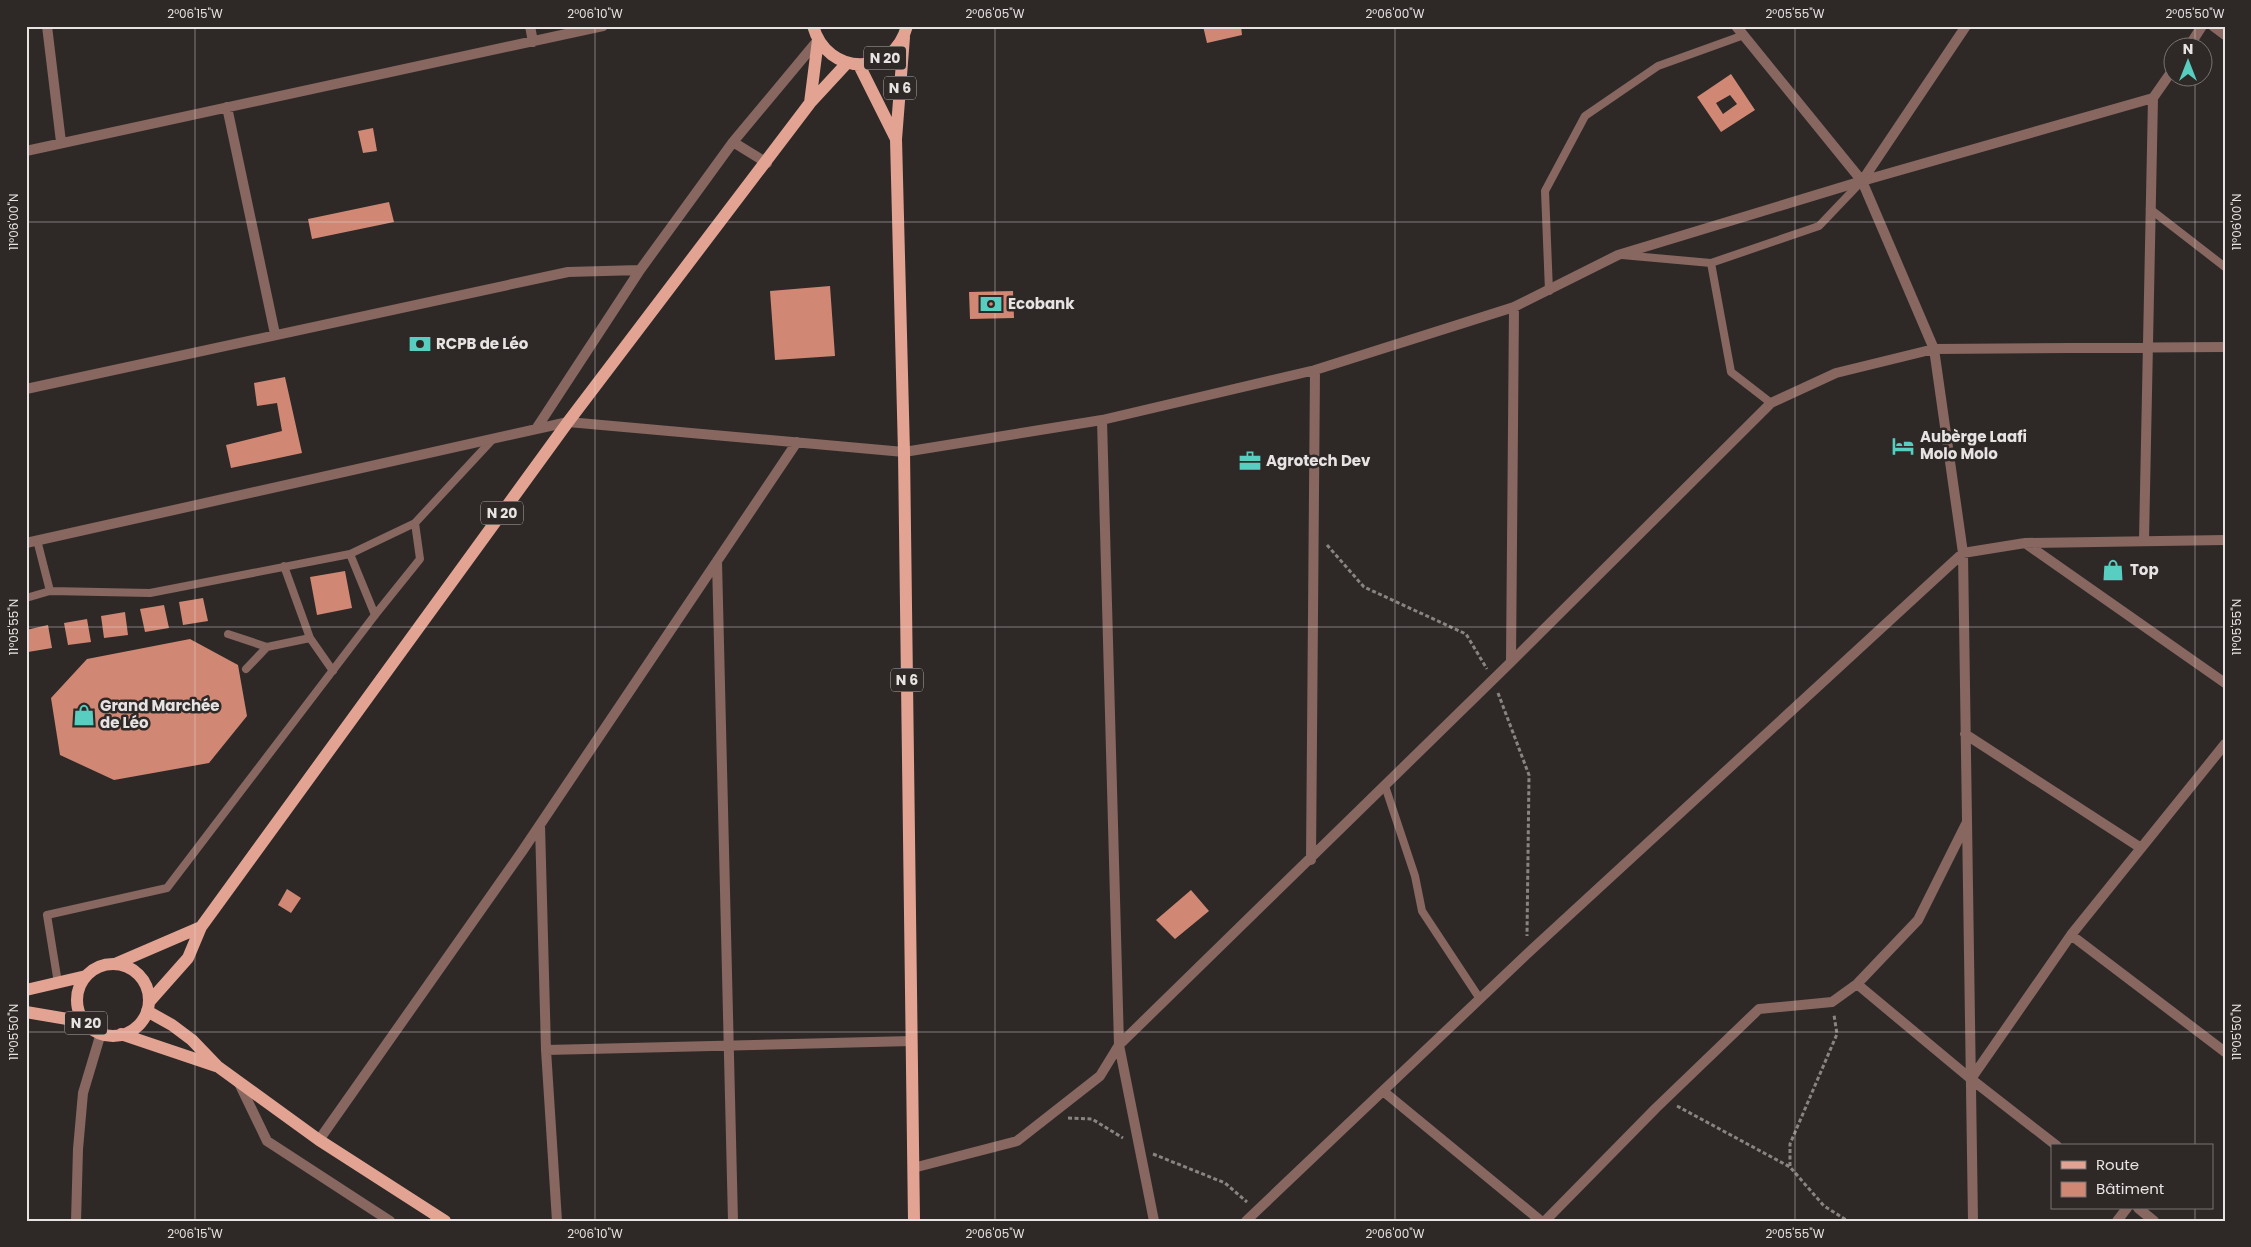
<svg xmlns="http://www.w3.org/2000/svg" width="2251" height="1247" font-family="Poppins,sans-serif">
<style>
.building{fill:#d08774;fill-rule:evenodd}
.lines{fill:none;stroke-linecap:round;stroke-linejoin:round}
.path{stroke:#888482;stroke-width:3;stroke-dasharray:4 2.5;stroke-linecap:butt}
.service{stroke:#87675f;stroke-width:8}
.minor{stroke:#87675f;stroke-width:10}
.primary{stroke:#e3a393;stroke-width:12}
.ticks{fill:none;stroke:#e6e3e2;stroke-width:1;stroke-opacity:0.45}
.labels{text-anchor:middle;stroke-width:5;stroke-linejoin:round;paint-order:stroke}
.shield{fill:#2e2927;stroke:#afabaa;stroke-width:1}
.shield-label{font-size:14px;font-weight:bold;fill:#e6e3e2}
.poi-label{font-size:15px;font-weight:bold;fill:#e6e3e2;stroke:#2e2927;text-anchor:start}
.neatline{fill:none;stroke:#e6e3e2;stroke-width:2}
.ticks-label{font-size:12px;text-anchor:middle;fill:#e6e3e2}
</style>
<rect width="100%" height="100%" fill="#2e2927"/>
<path class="building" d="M 1203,26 L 1241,26 L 1242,35 L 1207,43 Z
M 1731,74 L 1755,110 L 1721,132 L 1697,97 ZM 1730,95 L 1737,104 L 1723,114 L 1716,103 Z
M 373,128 L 377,151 L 363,153 L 358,131 Z
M 389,202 L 394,222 L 312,239 L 308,219 Z
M 830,286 L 835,356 L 775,360 L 770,291 Z
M 1013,291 L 1014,318 L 970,319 L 969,292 Z
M 285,377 L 302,453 L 231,468 L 226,445 L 282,431 L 277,403 L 257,406 L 254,383 Z
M 345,571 L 352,608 L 317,615 L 310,577 Z
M 203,598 L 208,621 L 183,625 L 179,602 Z
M 164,605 L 169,628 L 145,632 L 140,609 Z
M 125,612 L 128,635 L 104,638 L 101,616 Z
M 87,619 L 91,642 L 68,645 L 64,623 Z
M 48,625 L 52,648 L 28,652 L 26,630 Z
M 190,639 L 238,665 L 247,716 L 209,763 L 114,780 L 60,755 L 51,698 L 87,659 Z
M 287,889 L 301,898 L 291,913 L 278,905 Z
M 1191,890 L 1209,911 L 1175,939 L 1156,920 Z"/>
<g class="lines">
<path class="path" d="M 1327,545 L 1364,587 L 1466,634 L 1487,669
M 1498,693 L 1529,775 L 1527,936
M 1677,1106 L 1790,1167 L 1824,1206 L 1848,1221
M 1068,1118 L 1092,1119 L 1123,1138
M 1153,1154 L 1225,1183 L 1247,1202
M 1790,1166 L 1790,1144 L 1837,1034 L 1834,1015"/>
<path class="service" d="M 2150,209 L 2225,267
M 1622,255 L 1711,263 L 1819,226 L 1860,183
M 1711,263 L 1731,372 L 1771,403
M 1549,291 L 1545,191 L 1585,116 L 1658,66 L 1744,35
M 37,540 L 50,591
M 350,554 L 375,615
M 284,566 L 310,638 L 333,671
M 26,598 L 50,591 L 150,593 L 350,554 L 415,523 L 493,439
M 228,634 L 267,647
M 246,669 L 267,647 L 310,638
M 1385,786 L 1415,876 L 1422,911 L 1480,999
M 58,983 L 47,915 L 167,888 L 375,615 L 420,559 L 415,523"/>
<path class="minor" d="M 47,26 L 61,142
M 530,26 L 533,42
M 1736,26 L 1862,181 L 1934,349 L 1963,553 L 1973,1221
M 2213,26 L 2225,35
M 2188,48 L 2202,26
M 227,107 L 275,334
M 733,142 L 767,163
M 26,151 L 603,26
M 1862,181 L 1966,26
M 26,389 L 568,272 L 640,270
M 1102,420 L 1119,1045 L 1154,1221
M 536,429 L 640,270 L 733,142 L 818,40
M 2144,540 L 2153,98 L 2174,68
M 26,543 L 568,422 L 904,452 L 1102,420 L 1315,370 L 1514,307 L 1618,255 L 1862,181 L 2153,98
M 2025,543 L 2225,683
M 717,561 L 733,1221
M 1511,662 L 1514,307
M 1965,734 L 2141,848
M 540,825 L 546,1050 L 557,1221
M 1311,860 L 1315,370
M 2071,935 L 2225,1052
M 1857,984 L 1971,1079 L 2057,1146
M 546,1050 L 912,1041
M 1971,1079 L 2071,935 L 2225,744
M 239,1083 L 267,1141 L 390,1221
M 1383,1091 L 1541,1221
M 319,1140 L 523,850 L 797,442
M 913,1168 L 1017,1141 L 1100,1076 L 1119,1045 L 1511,662 L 1771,403 L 1836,373 L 1934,349 L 2225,347
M 2138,1208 L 2154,1221
M 76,1221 L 78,1149 L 83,1093 L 101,1033
M 1246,1221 L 1527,954 L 1963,553 L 2025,543 L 2225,540
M 1545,1221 L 1656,1108 L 1759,1009 L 1832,1002 L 1857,984 L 1918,920 L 1966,824
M 2117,1221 L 2127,1208"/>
<path class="primary" d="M 813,26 C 827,76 893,78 907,26
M 904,37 L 896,139 L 904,452 L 914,1221
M 859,65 L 896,139
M 810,103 L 818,40
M 115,964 L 201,927
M77 1000a36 36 0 1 1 72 0a36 36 0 1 1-72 0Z
M 26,990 L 86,976
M 149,1002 L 188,958 L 201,927 L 568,422 L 810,103 L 847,63
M 147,1011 L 172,1025 L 192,1040 L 217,1066 L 319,1140 L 445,1221
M 26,1012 L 85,1022
M 121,1034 L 216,1066"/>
</g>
<path class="ticks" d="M 195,26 L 195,1221M 595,26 L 595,1221M 995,26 L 995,1221M 1395,26 L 1395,1221M 1795,26 L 1795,1221M 2195,26 L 2195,48M 2195,78 L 2195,1146M 26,222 L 2225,222M 26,627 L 2225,627M 26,1032 L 2225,1032M 2195,1208 L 2195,1221"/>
<defs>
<g id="bank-bare" transform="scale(1.725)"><path d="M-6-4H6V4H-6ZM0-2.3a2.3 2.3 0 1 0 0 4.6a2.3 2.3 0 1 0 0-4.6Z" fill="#58cec0" stroke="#2e2927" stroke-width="2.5" paint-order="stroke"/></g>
<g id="hotel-bare" transform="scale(1.725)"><path d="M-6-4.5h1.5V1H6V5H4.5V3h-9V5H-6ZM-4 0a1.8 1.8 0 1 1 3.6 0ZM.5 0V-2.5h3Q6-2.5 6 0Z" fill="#58cec0" stroke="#2e2927" stroke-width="2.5" paint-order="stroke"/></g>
<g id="office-bare" transform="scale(1.725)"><path d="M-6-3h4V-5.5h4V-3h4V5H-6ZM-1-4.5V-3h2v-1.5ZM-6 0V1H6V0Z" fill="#58cec0" stroke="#2e2927" stroke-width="2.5" paint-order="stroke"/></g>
<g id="shop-bare" transform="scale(1.725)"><path d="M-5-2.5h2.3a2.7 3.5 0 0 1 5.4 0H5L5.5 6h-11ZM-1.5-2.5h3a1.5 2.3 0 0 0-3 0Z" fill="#58cec0" stroke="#2e2927" stroke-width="2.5" paint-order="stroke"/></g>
</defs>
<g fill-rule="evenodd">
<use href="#bank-bare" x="991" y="304"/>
<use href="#bank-bare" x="420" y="344"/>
<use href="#hotel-bare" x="1903" y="446"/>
<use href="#office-bare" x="1250" y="461"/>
<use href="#shop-bare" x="2113" y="570"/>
<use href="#shop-bare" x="84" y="715"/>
</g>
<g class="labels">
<g class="shield">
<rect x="864" y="46.5" width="42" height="23" rx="4"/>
<rect x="884" y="76.5" width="32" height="23" rx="4"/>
<rect x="481" y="501.5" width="42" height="23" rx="4"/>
<rect x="891" y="668.5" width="32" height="23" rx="4"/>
<rect x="65" y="1011.5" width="42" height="23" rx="4"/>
</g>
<g class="shield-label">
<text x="885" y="63">N 20</text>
<text x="900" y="93">N 6</text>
<text x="502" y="518">N 20</text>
<text x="907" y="685">N 6</text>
<text x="86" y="1028">N 20</text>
</g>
<g class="poi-label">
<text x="1008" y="309">Ecobank</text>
<text x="436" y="349">RCPB de Léo</text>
<text x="1920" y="442">Aubèrge Laafi<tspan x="1920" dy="17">Molo Molo</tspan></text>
<text x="1266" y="466">Agrotech Dev</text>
<text x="2130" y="575">Top</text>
<text x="100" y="711">Grand Marchée<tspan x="100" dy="17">de Léo</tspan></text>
</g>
</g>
<rect width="2251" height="1247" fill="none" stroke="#2e2927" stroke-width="55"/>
<rect x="2051" y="1144" width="162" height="65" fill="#2e2927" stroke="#787372"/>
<rect x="2061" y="1161" width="25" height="8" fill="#e3a393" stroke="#787372"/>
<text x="2096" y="1170" font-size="15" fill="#e6e3e2">Route</text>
<rect x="2061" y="1182" width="25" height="15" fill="#d08774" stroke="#787372"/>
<text x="2096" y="1194" font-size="15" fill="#e6e3e2">Bâtiment</text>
<g transform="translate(2188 62)"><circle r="24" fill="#2e2927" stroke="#787372"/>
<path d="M0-4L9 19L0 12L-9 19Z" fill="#58cec0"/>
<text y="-8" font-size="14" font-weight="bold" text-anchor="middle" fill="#e6e3e2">N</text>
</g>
<rect x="28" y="28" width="2196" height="1192" class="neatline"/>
<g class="ticks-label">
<text x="195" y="18">2°06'15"W</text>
<text x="595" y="18">2°06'10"W</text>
<text x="995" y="18">2°06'05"W</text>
<text x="1395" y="18">2°06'00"W</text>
<text x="1795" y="18">2°05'55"W</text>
<text x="2195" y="18">2°05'50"W</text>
<text transform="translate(14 222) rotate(-90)" y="4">11°06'00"N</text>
<text transform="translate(2237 222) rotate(-90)" y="4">11°06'00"N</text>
<text transform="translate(14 627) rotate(-90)" y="4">11°05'55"N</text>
<text transform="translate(2237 627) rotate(-90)" y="4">11°05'55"N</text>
<text transform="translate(14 1032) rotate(-90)" y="4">11°05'50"N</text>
<text transform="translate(2237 1032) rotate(-90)" y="4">11°05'50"N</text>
<text x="195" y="1238">2°06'15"W</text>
<text x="595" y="1238">2°06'10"W</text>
<text x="995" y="1238">2°06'05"W</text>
<text x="1395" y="1238">2°06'00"W</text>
<text x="1795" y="1238">2°05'55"W</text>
</g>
</svg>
